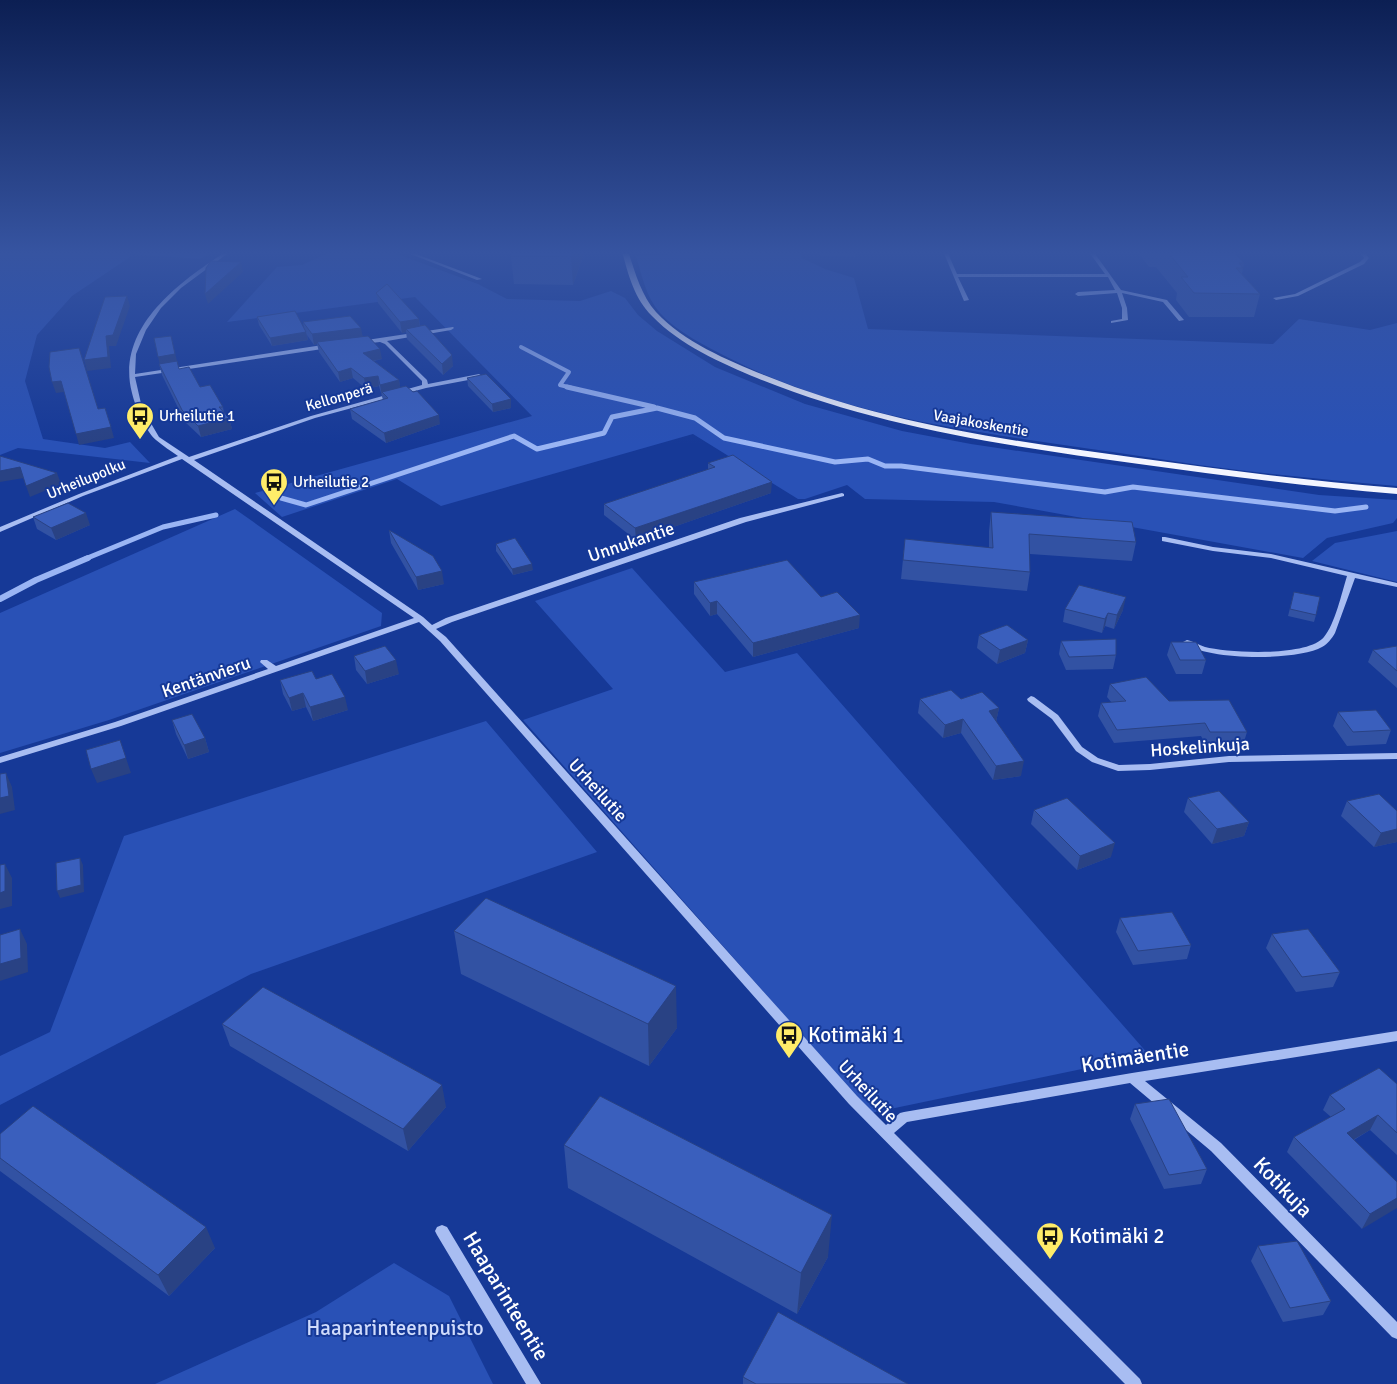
<svg xmlns="http://www.w3.org/2000/svg" width="1397" height="1384" font-family="Signika,sans-serif">
<style>
.green{fill:#2951b6}
.lines{fill:none;stroke-linecap:round;stroke-linejoin:round}
.stream-far2{stroke:#9ab5f4;stroke-width:4}
.stream-far1{stroke:#9ab5f4;stroke-width:5}
.stream{stroke:#9ab5f4;stroke-width:6}
.minor{fill:#a8bdf2;fill-rule:evenodd}
.major{fill:#f3f5ff;fill-rule:evenodd}
.wall{fill:#3252a3}
.shaded-wall{fill:#294284}
.building{fill:#3a5fbd;stroke:#294284}
.labels{text-anchor:middle;stroke-width:4;stroke-linejoin:round;paint-order:stroke}
.far-street-label{font-size:15px;fill:#fff;stroke:#163997}
.far-poi-label{font-size:15px;fill:#fff;stroke:#163997;text-anchor:start}
.street-label{font-size:18px;fill:#fff;stroke:#163997}
.near-poi-label{font-size:21px;fill:#fff;stroke:#163997;text-anchor:start}
.near-street-label{font-size:21px;fill:#fff;stroke:#163997}
.near-park-label{font-size:21px;fill:#d0dcfc;stroke:#163997}
</style>
<rect width="100%" height="100%" fill="#163997"/>
<path class="green" d="M 0,251 L 215,251 L 200,259 L 130,254 L 130,257 L 72,296 L 37,335 L 25,381 L 43,439 L 105,448 L 130,442 L 150,463 L 18,448 L 0,455 Z
M 332,251 L 389,251 L 478,284 L 507,299 L 580,301 L 611,291 L 625,298 L 638,315 L 657,331 L 715,367 L 805,404 L 902,431 L 971,444 L 1319,495 L 1397,500 L 1397,518 L 1393,523 L 1327,538 L 1303,558 L 994,502 L 865,499 L 847,485 L 805,499 L 798,499 L 693,434 L 441,506 L 397,479 L 282,517 L 255,493 L 532,416 L 415,297 L 227,322 L 277,267 L 302,265 Z
M 734,251 L 800,251 L 802,258 L 825,269 L 854,278 L 868,329 L 1273,344 L 1299,319 L 1370,330 L 1397,323 L 1397,486 C 1353,482 1308,478 1264,473 C 1206,467 1149,457 1091,449 C 965,430 845,417 729,358 C 706,346 678,333 660,313 C 646,297 642,276 636,256 Z
M 235,509 L 382,613 L 381,626 L 109,720 L 0,753 L 0,613 Z
M 1397,531 L 1397,582 L 1312,561 L 1335,543 Z
M 632,568 L 725,672 L 797,653 L 1149,1055 L 871,1113 L 523,720 L 613,689 L 535,601 Z
M 486,721 L 597,852 L 251,974 L 0,1105 L 0,1056 L 50,1032 L 124,836 Z
M 394,1263 L 449,1296 L 493,1384 L 155,1384 L 316,1312 Z"/>
<g class="lines">
<path class="stream-far2" d="M 521,347 L 569,372 L 560,385 L 572,388"/>
<path class="stream-far1" d="M 567,387 L 654,407
M 281,498 L 306,505 L 514,436 L 537,449 L 604,433 L 612,417 L 657,408 L 695,418 L 724,438 L 835,462 L 868,459 L 885,466 L 901,466 L 1105,492 L 1133,487 L 1335,511 L 1366,507
M 85,559 L 163,527 L 216,515"/>
<path class="stream" d="M 0,599 L 36,580 L 88,558"/>
<path class="minor" d="M 227,251 L 231,251 L 181,288 L 161,308 L 146,330 L 136,354 L 135,374 L 329,344 L 332,346 L 329,348 L 135,377 L 142,408 L 159,437 L 189,457 L 311,416 L 422,385 L 422,381 L 385,344 L 380,342 L 362,344 L 360,343 L 360,341 L 453,327 L 454,328 L 451,330 L 387,341 L 427,380 L 428,384 L 479,374 L 482,376 L 479,378 L 426,388 L 315,418 L 194,460 L 423,617 L 432,625 L 446,618 L 740,518 L 842,493 L 844,494 L 844,496 L 746,522 L 452,622 L 436,629 L 446,637 L 857,1096 L 886,1125 L 900,1113 L 904,1112 L 1132,1073 L 1397,1031 L 1397,1041 L 1145,1081 L 1221,1143 L 1397,1322 L 1397,1339 L 1392,1337 L 1211,1151 L 1130,1083 L 907,1122 L 894,1133 L 1140,1379 L 1142,1384 L 1125,1384 L 849,1104 L 440,641 L 419,622 L 121,726 L 0,763 L 0,757 L 115,722 L 268,669 L 260,662 L 261,660 L 267,660 L 276,666 L 414,618 L 182,459 L 83,496 L 0,532 L 0,527 L 79,494 L 178,456 C 171,451 163,446 156,440 C 146,432 135,406 132,393 C 115,328 179,282 227,251 Z
M 232,251 L 294,251 L 292,252 L 234,252 Z
M 403,251 L 408,251 L 482,279 L 477,280 Z
M 943,251 L 947,251 L 957,274 L 1105,274 L 1089,252 L 1093,251 L 1121,290 L 1167,300 L 1184,320 L 1179,321 L 1163,302 L 1122,293 L 1127,308 L 1128,320 L 1111,323 L 1111,321 L 1122,319 L 1122,308 L 1117,293 L 1078,296 L 1075,294 L 1078,292 L 1115,290 L 1108,277 L 958,277 L 969,300 L 964,301 Z
M 1359,251 L 1363,251 L 1369,258 L 1364,264 L 1298,296 L 1276,300 L 1273,298 L 1295,294 L 1360,262 L 1364,258 Z
M 1162,537 L 1165,537 L 1213,547 L 1271,554 L 1397,583 L 1397,587 L 1355,578 L 1335,633 C 1332,638 1328,644 1322,647 C 1298,661 1204,661 1183,642 L 1187,640 C 1193,641 1199,645 1205,647 C 1228,653 1308,657 1324,637 C 1335,624 1342,592 1347,576 L 1271,558 L 1213,551 L 1162,541 Z
M 1031,696 L 1034,697 L 1058,715 L 1082,747 L 1098,758 L 1119,765 L 1150,764 L 1229,756 L 1397,753 L 1397,759 L 1229,762 L 1150,770 L 1118,771 L 1092,762 L 1076,751 L 1052,719 L 1028,701 L 1027,699 Z
M 442,1225 L 447,1227 L 541,1384 L 526,1384 L 437,1235 L 435,1231 L 437,1227 Z"/>
<path class="major" d="M 622,251 L 628,251 C 635,272 641,295 656,312 C 684,342 727,360 764,375 C 884,424 1011,441 1138,458 C 1224,470 1310,481 1397,488 L 1397,494 C 1311,487 1225,476 1139,464 C 1009,446 880,428 757,378 C 721,363 680,345 652,316 C 634,298 628,274 622,251 Z"/>
</g>
<path class="wall" d="M 819,250 L 856,250 L 855,257 L 820,256 Z
M 1136,250 L 1231,250 L 1244,263 L 1242,274 L 1260,294 L 1254,317 L 1189,317 L 1176,300 L 1177,293 L 1156,267 L 1149,267 Z
M 584,254 L 573,285 L 514,284 L 511,256 Z
M 376,293 L 419,319 L 420,326 L 453,366 L 443,375 L 407,339 L 406,332 L 402,333 L 378,303 Z
M 257,317 L 304,329 L 303,322 L 363,336 L 382,359 L 374,361 L 399,380 L 400,388 L 440,424 L 386,443 L 352,419 L 350,409 L 383,400 L 379,386 L 366,389 L 353,378 L 340,382 L 319,352 L 317,344 L 314,345 L 307,335 L 308,340 L 272,346 L 259,325 Z
M 159,364 L 179,369 L 223,407 L 224,413 L 229,418 L 232,429 L 201,437 L 185,422 L 162,375 Z
M 467,378 L 511,408 L 493,412 L 468,386 Z
M 708,463 L 771,493 L 636,540 L 604,515 L 604,504 L 708,470 Z
M 991,512 L 1136,542 L 1132,561 L 1030,554 L 1030,572 L 1027,591 L 901,579 L 905,539 L 989,548 L 989,531 Z
M 33,517 L 90,525 L 56,540 L 37,529 Z
M 389,530 L 444,584 L 418,590 L 391,543 Z
M 496,544 L 533,570 L 513,575 L 496,551 Z
M 694,582 L 821,597 L 859,628 L 753,657 L 717,614 L 710,616 L 694,594 Z
M 1294,592 L 1316,615 L 1314,622 L 1288,616 Z
M 1065,609 L 1123,610 L 1114,629 L 1105,626 L 1102,633 L 1063,622 Z
M 979,635 L 1028,640 L 1025,653 L 997,664 L 977,648 Z
M 1061,641 L 1116,655 L 1113,669 L 1066,670 L 1059,654 Z
M 1171,642 L 1206,660 L 1202,674 L 1176,674 L 1167,655 Z
M 1397,646 L 1397,688 L 1368,662 L 1373,650 Z
M 354,656 L 399,674 L 367,684 L 356,670 Z
M 316,679 L 348,710 L 313,721 L 306,707 L 292,711 L 283,694 L 280,680 Z
M 1110,684 L 1169,701 L 1247,732 L 1243,745 L 1206,745 L 1201,736 L 1114,743 L 1098,716 L 1101,703 L 1112,703 L 1107,697 Z
M 920,699 L 961,699 L 999,708 L 996,722 L 1021,776 L 993,780 L 961,733 L 943,738 L 918,713 Z
M 1338,712 L 1391,730 L 1386,744 L 1347,746 L 1333,726 Z
M 172,720 L 205,738 L 209,752 L 188,759 L 176,734 Z
M 1188,798 L 1249,822 L 1244,836 L 1212,844 L 1184,812 Z
M 1347,801 L 1397,811 L 1397,842 L 1374,847 L 1341,816 Z
M 1034,810 L 1111,857 L 1077,870 L 1031,824 Z
M 1120,918 L 1191,945 L 1187,959 L 1133,965 L 1116,932 Z
M 454,931 L 677,1028 L 649,1066 L 461,974 Z
M 1272,934 L 1340,972 L 1333,987 L 1296,992 L 1266,948 Z
M 222,1024 L 446,1107 L 408,1151 L 230,1046 Z
M 1397,1084 L 1397,1155 L 1370,1130 L 1354,1140 L 1397,1182 L 1362,1229 L 1287,1152 L 1294,1137 L 1331,1117 L 1323,1110 L 1330,1095 Z
M 1135,1104 L 1207,1169 L 1201,1184 L 1164,1189 L 1130,1119 Z
M 0,1134 L 215,1248 L 169,1296 L 0,1171 Z
M 564,1145 L 828,1257 L 797,1314 L 568,1188 Z
M 1258,1246 L 1331,1301 L 1323,1315 L 1283,1322 L 1251,1261 Z
M 743,1377 L 908,1384 L 743,1384 Z"/>
<path class="shaded-wall" d="M 574,250 L 585,250 L 573,285 L 571,257 Z
M 241,262 L 243,272 L 208,304 L 205,294 Z
M 127,296 L 130,306 L 116,346 L 109,346 L 111,368 L 87,371 L 84,360 L 106,336 Z
M 419,319 L 420,329 L 406,329 L 406,332 L 402,333 L 400,322 Z
M 361,328 L 363,338 L 317,342 L 317,344 L 314,345 L 312,334 Z
M 306,332 L 308,340 L 272,346 L 270,338 Z
M 171,336 L 178,365 L 160,365 L 158,357 Z
M 380,349 L 382,359 L 365,362 L 363,353 Z
M 452,355 L 453,366 L 443,375 L 442,364 Z
M 351,368 L 353,378 L 340,382 L 338,372 Z
M 378,376 L 379,386 L 366,389 L 364,378 Z
M 399,380 L 401,391 L 382,392 L 382,396 L 380,385 Z
M 61,381 L 64,392 L 56,393 L 52,382 Z
M 511,399 L 511,408 L 493,412 L 492,404 Z
M 439,415 L 440,424 L 386,443 L 384,433 Z
M 229,418 L 232,429 L 201,437 L 198,426 Z
M 111,427 L 114,438 L 79,445 L 76,434 Z
M 20,467 L 24,478 L 0,482 L 0,471 Z
M 57,473 L 61,484 L 30,497 L 26,486 Z
M 772,482 L 771,493 L 636,540 L 635,528 Z
M 86,513 L 90,525 L 56,540 L 51,528 Z
M 532,564 L 533,570 L 513,575 L 512,569 Z
M 442,571 L 444,584 L 418,590 L 416,577 Z
M 1126,597 L 1123,610 L 1114,629 L 1117,615 Z
M 717,601 L 717,614 L 710,616 L 710,603 Z
M 1108,613 L 1105,626 L 1102,633 L 1105,619 Z
M 860,615 L 859,628 L 753,657 L 753,643 Z
M 1028,640 L 1025,653 L 997,664 L 1000,650 Z
M 396,660 L 399,674 L 367,684 L 365,671 Z
M 303,693 L 306,707 L 292,711 L 289,698 Z
M 345,697 L 348,710 L 313,721 L 310,707 Z
M 999,708 L 996,722 L 989,711 Z
M 963,719 L 961,733 L 943,738 L 945,725 Z
M 205,738 L 209,752 L 188,759 L 184,745 Z
M 120,740 L 131,773 L 97,783 L 91,769 Z
M 1024,761 L 1021,776 L 993,780 L 996,766 Z
M 6,773 L 12,787 L 15,810 L 0,814 L 0,798 Z
M 1249,822 L 1244,836 L 1212,844 L 1217,829 Z
M 1397,829 L 1397,842 L 1374,847 L 1381,833 Z
M 1115,843 L 1111,857 L 1077,870 L 1080,856 Z
M 80,858 L 83,865 L 84,892 L 60,898 L 57,891 Z
M 5,864 L 12,878 L 12,906 L 0,909 L 0,893 Z
M 20,929 L 27,944 L 28,972 L 0,981 L 0,964 Z
M 676,986 L 677,1028 L 649,1066 L 648,1024 Z
M 442,1085 L 446,1107 L 408,1151 L 403,1129 Z
M 1378,1115 L 1370,1130 L 1339,1148 L 1347,1133 Z
M 1397,1198 L 1397,1208 L 1362,1229 L 1370,1214 Z
M 832,1215 L 828,1257 L 797,1314 L 801,1273 Z
M 206,1227 L 215,1248 L 169,1296 L 158,1275 Z"/>
<path class="building" d="M 514,250 L 574,250 L 571,257 L 511,256 Z
M 1166,250 L 1231,250 L 1244,263 L 1239,263 L 1243,268 L 1236,268 L 1260,294 L 1194,293 L 1181,277 L 1188,277 Z
M 211,261 L 241,262 L 205,294 L 206,268 Z
M 387,284 L 419,319 L 400,322 L 376,293 Z
M 127,296 L 113,335 L 106,336 L 108,357 L 84,360 L 105,297 Z
M 295,311 L 306,332 L 270,338 L 257,317 Z
M 350,316 L 361,328 L 312,334 L 303,322 Z
M 425,325 L 452,355 L 442,364 L 406,329 Z
M 171,336 L 175,354 L 158,357 L 154,338 Z
M 368,336 L 380,349 L 363,353 L 399,380 L 380,385 L 378,376 L 364,378 L 351,368 L 338,372 L 317,342 Z
M 79,348 L 98,409 L 105,408 L 111,427 L 76,434 L 61,381 L 52,382 L 49,367 L 50,352 Z
M 177,361 L 179,369 L 189,367 L 200,387 L 210,385 L 223,407 L 219,407 L 229,418 L 198,426 L 182,410 L 159,364 Z
M 486,374 L 511,399 L 492,404 L 467,378 Z
M 406,386 L 413,392 L 417,391 L 439,415 L 384,433 L 350,409 L 388,398 L 382,392 Z
M 733,455 L 772,482 L 635,528 L 604,504 L 715,467 L 708,463 Z
M 0,456 L 57,473 L 26,486 L 20,467 L 0,471 Z
M 68,503 L 86,513 L 51,528 L 33,517 Z
M 991,512 L 1132,522 L 1136,542 L 1029,534 L 1030,572 L 903,560 L 905,539 L 993,548 Z
M 389,530 L 433,556 L 442,571 L 416,577 Z
M 515,538 L 532,564 L 512,569 L 496,544 Z
M 787,560 L 821,597 L 837,592 L 860,615 L 753,643 L 717,601 L 710,603 L 694,582 Z
M 1079,585 L 1126,597 L 1117,615 L 1108,613 L 1105,619 L 1065,609 Z
M 1294,592 L 1320,597 L 1316,615 L 1290,609 Z
M 1007,625 L 1028,640 L 1000,650 L 979,635 Z
M 1116,639 L 1116,655 L 1069,657 L 1061,641 Z
M 1171,642 L 1196,642 L 1206,660 L 1180,660 Z
M 385,646 L 396,660 L 365,671 L 354,656 Z
M 1397,646 L 1397,671 L 1373,650 Z
M 312,671 L 316,679 L 332,674 L 345,697 L 310,707 L 303,693 L 289,698 L 280,680 Z
M 1146,677 L 1169,701 L 1229,700 L 1247,732 L 1210,732 L 1205,723 L 1117,730 L 1101,703 L 1126,701 L 1110,684 Z
M 951,690 L 961,699 L 982,692 L 999,708 L 989,711 L 1024,761 L 996,766 L 963,719 L 945,725 L 920,699 Z
M 1376,710 L 1391,730 L 1353,732 L 1338,712 Z
M 192,714 L 205,738 L 184,745 L 172,720 Z
M 120,740 L 126,758 L 91,769 L 86,750 Z
M 6,773 L 9,796 L 0,798 L 0,774 Z
M 1219,791 L 1249,822 L 1217,829 L 1188,798 Z
M 1379,794 L 1397,811 L 1397,829 L 1381,833 L 1347,801 Z
M 1067,798 L 1115,843 L 1080,856 L 1034,810 Z
M 80,858 L 81,885 L 57,891 L 56,863 Z
M 5,864 L 5,891 L 0,893 L 0,865 Z
M 486,898 L 676,986 L 648,1024 L 454,931 Z
M 1172,912 L 1191,945 L 1138,951 L 1120,918 Z
M 20,929 L 21,958 L 0,964 L 0,935 Z
M 1308,929 L 1340,972 L 1302,977 L 1272,934 Z
M 263,987 L 442,1085 L 403,1129 L 222,1024 Z
M 1379,1068 L 1397,1084 L 1397,1133 L 1378,1115 L 1347,1133 L 1397,1182 L 1397,1198 L 1370,1214 L 1294,1137 L 1345,1109 L 1330,1095 Z
M 600,1096 L 832,1215 L 801,1273 L 564,1145 Z
M 1169,1099 L 1207,1169 L 1169,1175 L 1135,1104 Z
M 33,1106 L 206,1227 L 158,1275 L 0,1158 L 0,1134 Z
M 1297,1241 L 1331,1301 L 1290,1308 L 1258,1246 Z
M 778,1312 L 908,1384 L 756,1384 L 743,1377 Z"/>
<linearGradient id="sky" x2="0" y2="1"><stop stop-color="#0c1f53"/><stop offset="0.57" stop-color="#3654a1"/><stop offset="1" stop-color="#3654a1" stop-opacity="0"/></linearGradient>
<rect width="1397" height="444" fill="url(#sky)"/>
<defs>
<g id="bus-pin" transform="scale(1.4375)"><path d="M0 17L-7.5 6A9.5 9.5 0 1 1 7.5 6Z" fill="#ffec69" stroke="#163997"/><path d="M-5-6H5V4H4V6H2V4H-2V6H-4V4H-5ZM-3.5-4V0h7V-4ZM-3.5 1.2v1.5H-2V1.2ZM2 1.2v1.5H3.5V1.2Z" fill="#111"/></g>
</defs>
<g fill-rule="evenodd">
<use href="#bus-pin" x="140" y="416"/>
<use href="#bus-pin" x="274" y="482"/>
<use href="#bus-pin" x="789" y="1035"/>
<use href="#bus-pin" x="1050" y="1236"/>
</g>
<g class="labels">
<g class="far-street-label">
<text transform="translate(339 397) rotate(-16)" y="5">Kellonperä</text>
<text transform="translate(981 423) rotate(10)" y="5">Vaajakoskentie</text>
<text transform="translate(86 479) rotate(-22)" y="5">Urheilupolku</text>
</g>
<g class="far-poi-label">
<text x="159" y="421">Urheilutie 1</text>
<text x="293" y="487">Urheilutie 2</text>
</g>
<g class="street-label">
<text transform="translate(631 542) rotate(-19)" y="6">Unnukantie</text>
<text transform="translate(206 677) rotate(-19)" y="6">Kentänvieru</text>
<text transform="translate(1200 747) rotate(-4)" y="6">Hoskelinkuja</text>
<text transform="translate(598 790) rotate(48)" y="6">Urheilutie</text>
<text transform="translate(868 1091) rotate(47)" y="6">Urheilutie</text>
</g>
<g class="near-poi-label">
<text x="808" y="1042">Kotimäki 1</text>
<text x="1069" y="1243">Kotimäki 2</text>
</g>
<g class="near-street-label">
<text transform="translate(1135 1057) rotate(-9)" y="7">Kotimäentie</text>
<text transform="translate(1283 1187) rotate(46)" y="7">Kotikuja</text>
<text transform="translate(506 1296) rotate(59)" y="7">Haaparinteentie</text>
</g>
<g class="near-park-label">
<text x="395" y="1335">Haaparinteenpuisto</text>
</g>
</g>
</svg>
